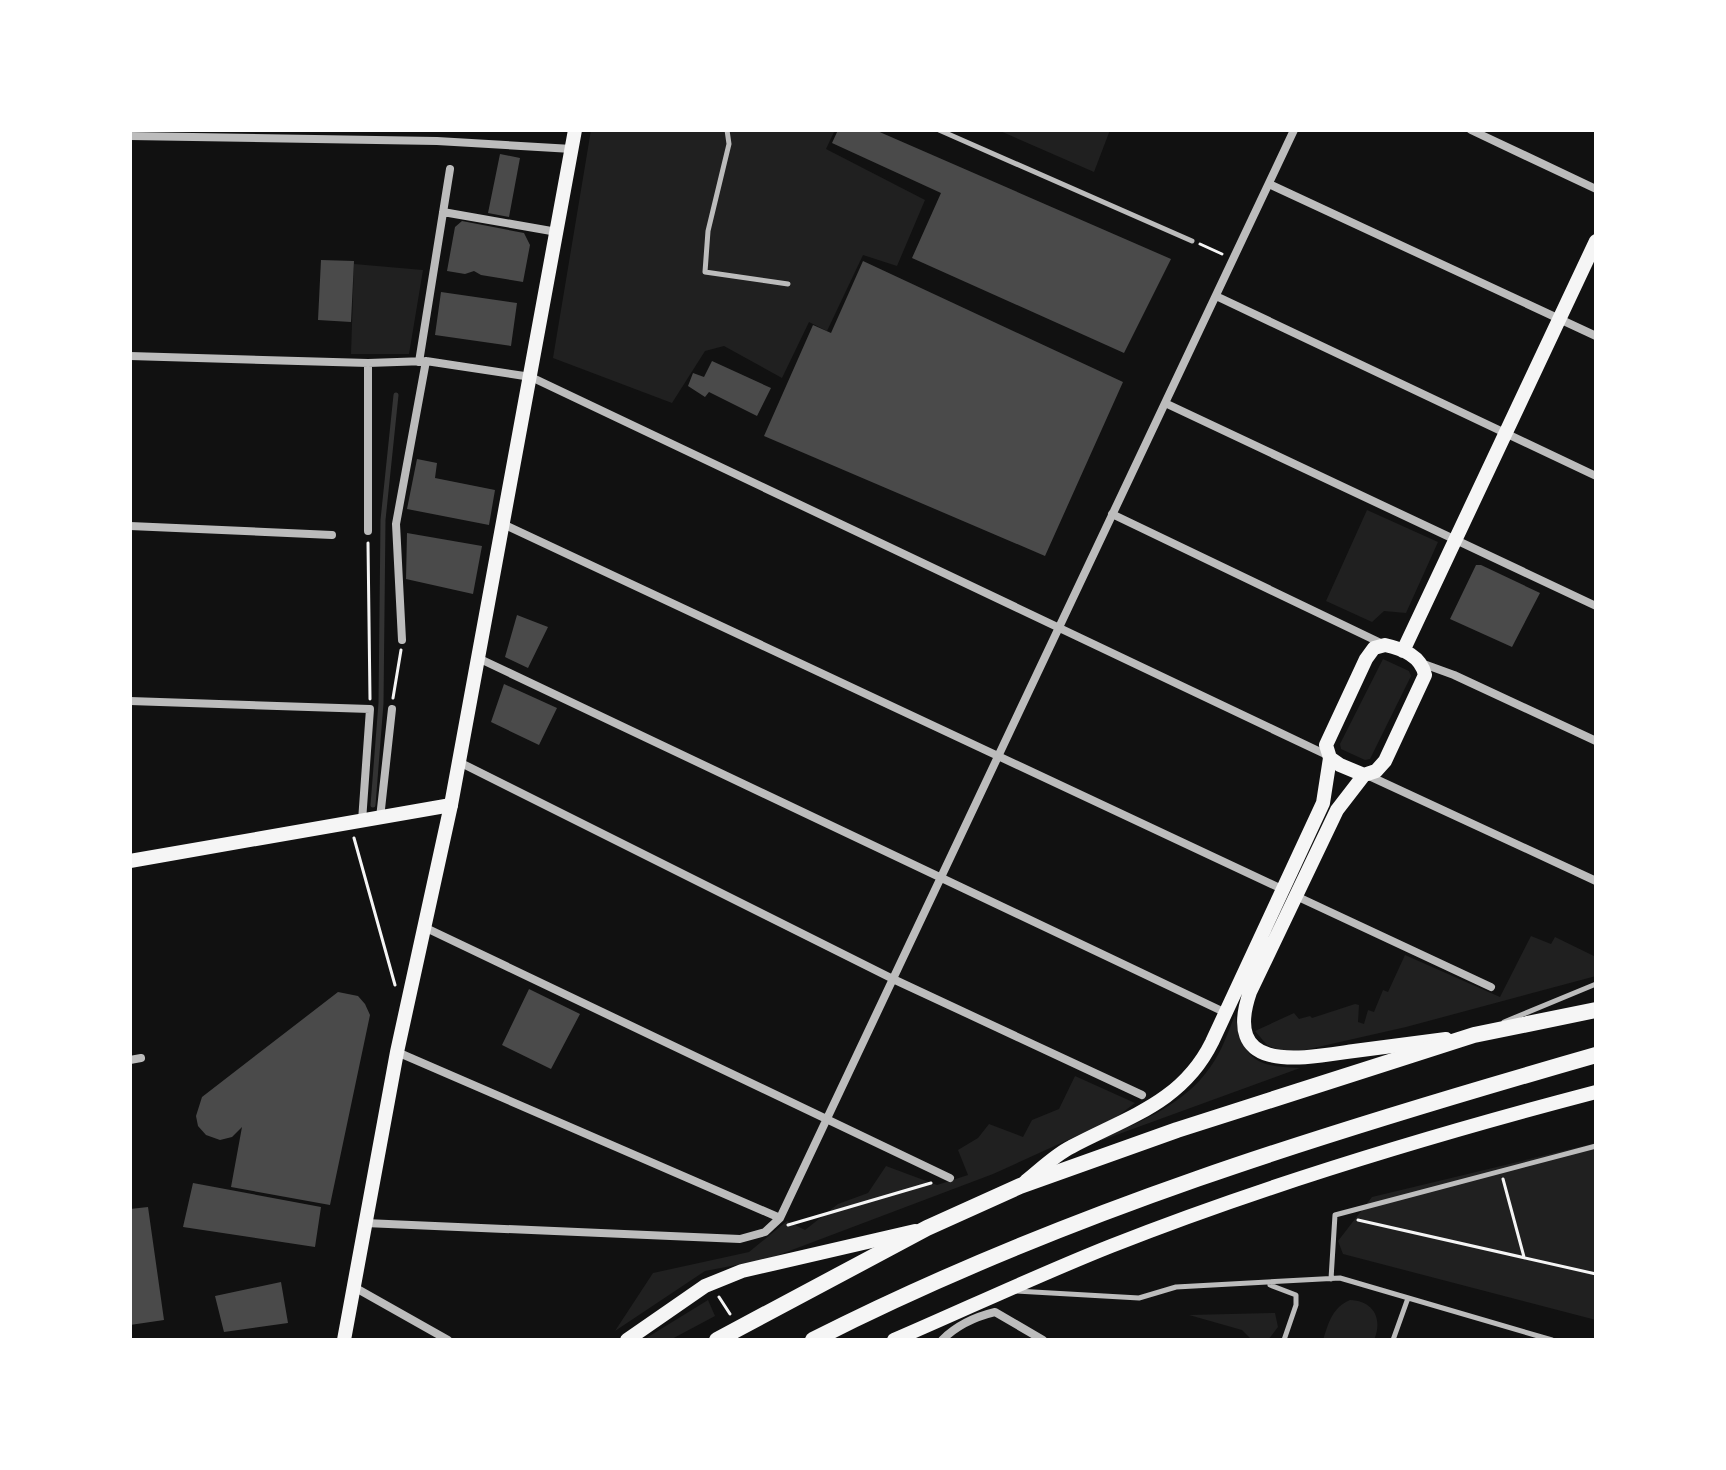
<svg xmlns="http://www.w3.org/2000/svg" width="1726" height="1470" font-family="'PT Sans',sans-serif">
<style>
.green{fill:#202020}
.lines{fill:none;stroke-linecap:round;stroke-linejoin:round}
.stream{stroke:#333;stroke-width:5}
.building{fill:#4a4a4a}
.path{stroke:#f5f5f5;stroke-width:3}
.service{stroke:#bcbcbc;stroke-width:5}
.minor{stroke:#bcbcbc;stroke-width:8}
.secondary{stroke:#f5f5f5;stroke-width:14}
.primary{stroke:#f5f5f5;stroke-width:14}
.trunk{stroke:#f5f5f5;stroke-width:16}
</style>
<rect width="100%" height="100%" fill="#111"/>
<path class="green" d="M 591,130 L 835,130 L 826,149 L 925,200 L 897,266 L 863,255 L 827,331 L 809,322 L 782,378 L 724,346 L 705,351 L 672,403 L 553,358 Z
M 998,130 L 1110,130 L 1094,172 Z
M 354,264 L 423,270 L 409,354 L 351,354 Z
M 1367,510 L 1438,542 L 1406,613 L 1384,611 L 1372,622 L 1326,601 Z
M 1383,659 L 1409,671 L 1411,676 L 1370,759 L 1365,760 L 1341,749 L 1340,744 Z
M 1531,936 L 1551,944 L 1555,937 L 1596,957 L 1596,976 L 1406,1027 L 1287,1054 L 1267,1045 L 1255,1031 L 1294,1013 L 1299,1019 L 1310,1016 L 1312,1018 L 1355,1004 L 1359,1005 L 1358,1022 L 1364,1024 L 1368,1010 L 1374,1012 L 1383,990 L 1388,992 L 1405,955 L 1500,997 Z
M 1235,1015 C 1245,1061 1254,1066 1300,1068 L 1086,1146 C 1131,1125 1183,1108 1211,1066 C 1222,1051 1228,1032 1235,1015 Z
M 1075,1076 L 1135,1103 L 1114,1119 L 993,1174 L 768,1259 L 705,1271 L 615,1331 L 653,1273 L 749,1252 L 787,1221 L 805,1230 L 838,1204 L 868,1193 L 886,1166 L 937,1185 L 968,1175 L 958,1150 L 978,1138 L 989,1124 L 1023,1137 L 1032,1120 L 1059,1109 Z
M 1596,1143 L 1596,1320 L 1343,1254 L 1338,1241 L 1372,1197 Z
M 708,1300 L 715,1316 L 670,1340 L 643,1340 Z
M 1350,1300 C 1374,1301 1383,1319 1374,1340 L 1323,1340 C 1329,1322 1332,1308 1350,1300 Z
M 1275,1313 L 1278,1327 L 1268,1340 L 1251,1339 L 1242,1330 L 1189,1315 Z"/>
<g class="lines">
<path class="stream" d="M 373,805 L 381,703 L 383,520 L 396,395"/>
</g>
<path class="building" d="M 838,130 L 875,130 L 1171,259 L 1124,353 L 912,258 L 941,193 L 832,143 Z
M 500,154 L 520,158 L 509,217 L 488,213 Z
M 462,221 L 524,233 L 530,245 L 523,282 L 481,275 L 474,271 L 465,274 L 447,271 L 455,227 Z
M 321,260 L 354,261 L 351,322 L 318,320 Z
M 863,261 L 1123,382 L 1045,556 L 764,436 L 813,325 L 831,333 Z
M 441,292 L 517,303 L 511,346 L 435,335 Z
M 712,361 L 771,388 L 757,416 L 709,392 L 705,397 L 688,386 L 693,373 L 704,377 Z
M 417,459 L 437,463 L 435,478 L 495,490 L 489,525 L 407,509 Z
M 407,533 L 482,546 L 473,594 L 406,579 Z
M 1476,565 L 1481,565 L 1540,593 L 1512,647 L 1450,619 Z
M 517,615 L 548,627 L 528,668 L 505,657 Z
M 504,684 L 557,708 L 539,745 L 491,722 Z
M 529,989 L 580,1014 L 551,1069 L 502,1045 Z
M 338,992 L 358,996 L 365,1004 L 370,1015 L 330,1205 L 231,1187 L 242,1127 L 232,1137 L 220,1140 L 206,1135 L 198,1126 L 196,1116 L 202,1097 Z
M 193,1183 L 321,1207 L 315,1247 L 183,1227 Z
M 148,1207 L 164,1320 L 130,1325 L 130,1209 Z
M 281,1282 L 288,1323 L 224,1332 L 215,1296 Z"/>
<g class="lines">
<path class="path" d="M 1200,244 L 1222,254
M 368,543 L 370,699
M 393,698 L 401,650
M 354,838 L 395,985
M 1503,1179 L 1524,1257
M 1358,1220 L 1596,1274
M 788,1225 L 931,1183
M 719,1297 L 730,1314"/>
<path class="service" d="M 727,130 L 729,144 L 708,231 L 705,272 L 788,284
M 939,130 L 1192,241
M 1504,1022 L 1596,984
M 1331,1279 L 1335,1215 L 1596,1146
M 1270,1285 L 1296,1295 L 1296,1305 L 1284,1340
M 1016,1291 L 1139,1298 L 1176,1287 L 1340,1278 L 1552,1340
M 1393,1340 L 1408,1298"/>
<path class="minor" d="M 1471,130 L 1596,189
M 130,136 L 437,141 L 572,149
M 1269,184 L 1596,336
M 443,212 L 557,232
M 1216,296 L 1596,476
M 130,356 L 368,363 L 426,361 L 531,377 L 1329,756
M 419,362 L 450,169
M 368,363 L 368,531
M 1165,403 L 1596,606
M 1112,514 L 1385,645
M 503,524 L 1282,889
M 130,526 L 332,535
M 402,640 L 396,524 L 426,361
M 478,658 L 1224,1012
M 1421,663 L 1454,675 L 1596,741
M 130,701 L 370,709 L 362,821
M 459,762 L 893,979 L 1142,1095
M 1367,775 L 1596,881
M 380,818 L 392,709
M 1296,896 L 1491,987
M 424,927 L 950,1178
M 397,1052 L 780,1218
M 130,1060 L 141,1058
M 365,1223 L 740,1239 L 765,1232 L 780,1218 L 1294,130
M 354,1287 L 448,1340
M 942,1340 C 957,1325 974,1317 995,1312 L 1043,1340"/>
<path class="secondary" d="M 1385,645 C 1403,649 1421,656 1425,675 L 1385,761 L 1376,771 L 1364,775 L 1340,765 L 1330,758 L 1326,745 L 1366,659 L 1374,648 Z
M 1403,651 L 1596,241
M 1364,775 L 1337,810 L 1250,992 C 1221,1076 1305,1058 1354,1051 C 1385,1047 1415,1043 1446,1039
M 130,861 L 451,805
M 1026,1181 C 1040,1170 1055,1155 1071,1147 C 1127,1117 1182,1103 1212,1042 L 1323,803 L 1330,758
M 894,1340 C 966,1309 1038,1275 1111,1246 C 1268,1184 1432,1135 1596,1092"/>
<path class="primary" d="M 344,1340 L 397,1052 L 451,805 L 575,130
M 627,1340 L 705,1286 L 742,1271 L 915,1231"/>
<path class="trunk" d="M 717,1340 L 927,1228 L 1020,1186 L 1177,1130 L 1474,1035 L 1596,1010
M 813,1340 C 1063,1213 1327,1132 1596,1055"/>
</g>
<rect width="1726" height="1470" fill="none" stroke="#ffffff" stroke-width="264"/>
</svg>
